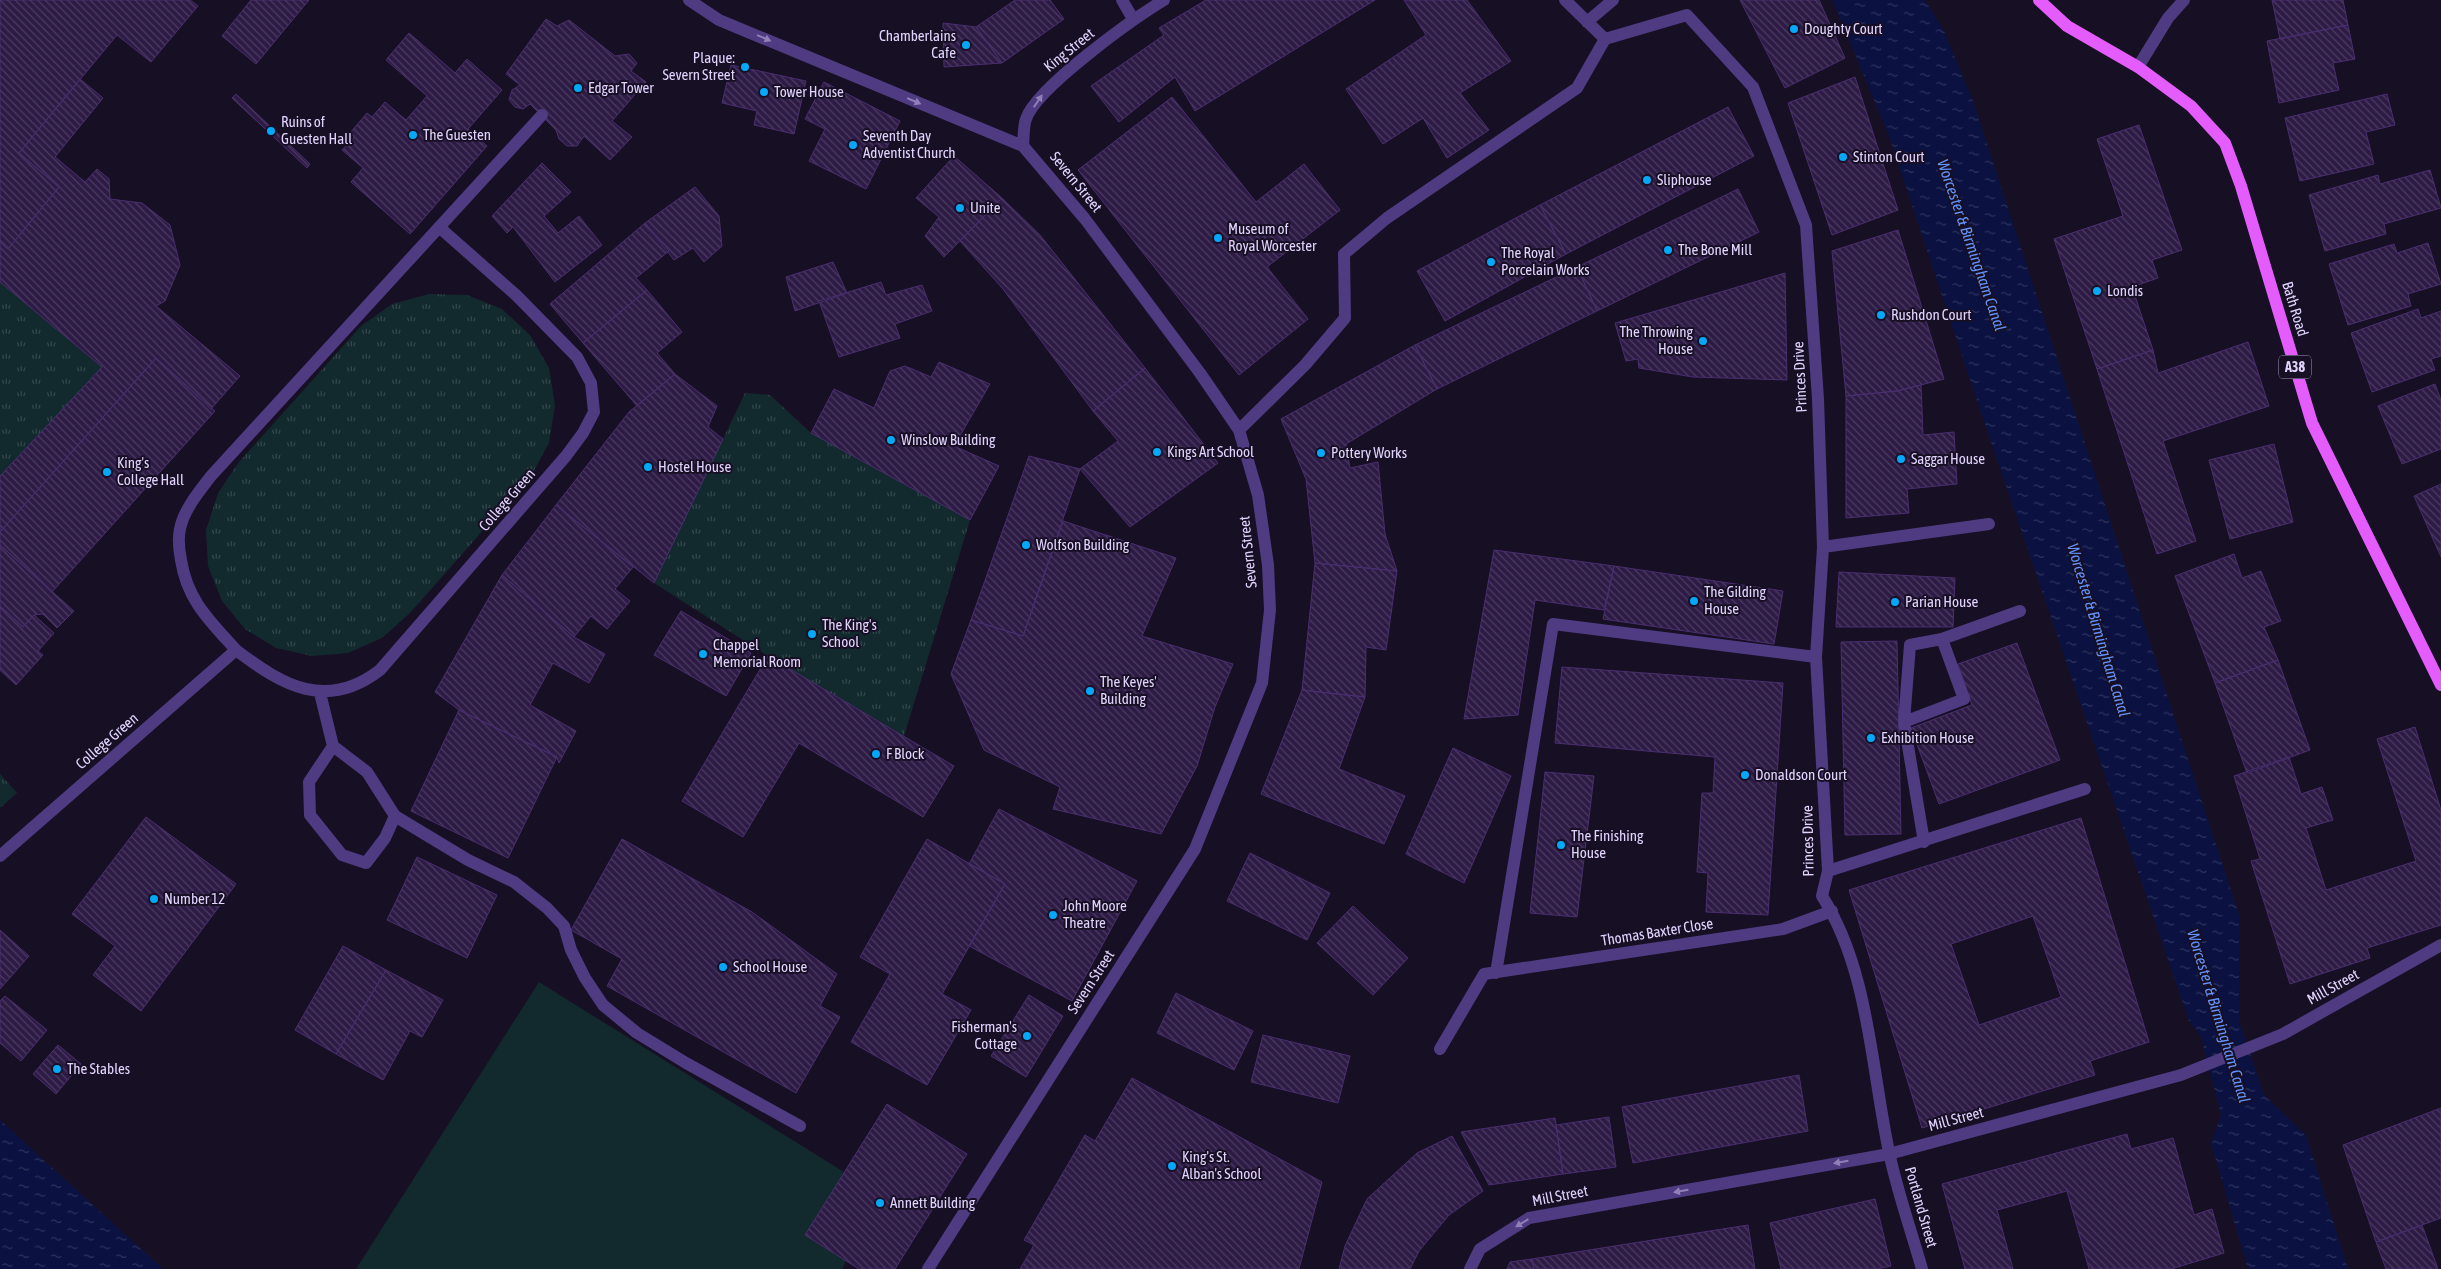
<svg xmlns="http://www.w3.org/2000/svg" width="2441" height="1269" font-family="'Asap Condensed',sans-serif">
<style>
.grass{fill:url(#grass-tufts)}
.garden{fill:#12292e}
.water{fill:url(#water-ripples)}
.building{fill:url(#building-back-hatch);stroke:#4a2e70;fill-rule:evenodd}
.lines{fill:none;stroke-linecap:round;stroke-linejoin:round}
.lane{stroke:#4e3b82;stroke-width:12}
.street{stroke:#4e3b82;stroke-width:12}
.primary{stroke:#e55cfc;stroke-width:12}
.oneway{fill:#917fba}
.poi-dot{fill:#05a8f8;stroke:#170f24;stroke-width:2}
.labels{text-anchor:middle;stroke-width:4;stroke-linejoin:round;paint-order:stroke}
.shield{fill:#170f24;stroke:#a598bd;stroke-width:1}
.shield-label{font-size:14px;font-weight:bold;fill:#e2d3fe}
.poi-label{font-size:15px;fill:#e2d3fe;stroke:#170f24;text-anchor:start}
.street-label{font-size:15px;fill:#e2d3fe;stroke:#170f24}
.water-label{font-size:16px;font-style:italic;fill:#6392fc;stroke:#170f24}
</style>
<defs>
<pattern id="grass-tufts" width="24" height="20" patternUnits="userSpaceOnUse" patternTransform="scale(1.25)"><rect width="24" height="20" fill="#12292e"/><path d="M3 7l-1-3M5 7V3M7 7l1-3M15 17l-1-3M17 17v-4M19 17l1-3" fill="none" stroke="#34474d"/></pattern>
<pattern id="water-ripples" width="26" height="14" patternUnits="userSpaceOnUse" patternTransform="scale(1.25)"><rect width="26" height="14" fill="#0b1241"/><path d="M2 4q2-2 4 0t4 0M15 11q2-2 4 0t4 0" fill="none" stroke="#2e345e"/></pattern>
<pattern id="building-back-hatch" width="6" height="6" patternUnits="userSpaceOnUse" patternTransform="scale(1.25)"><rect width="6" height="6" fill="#2d1b45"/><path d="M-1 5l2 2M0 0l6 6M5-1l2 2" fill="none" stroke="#4b3b61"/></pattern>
</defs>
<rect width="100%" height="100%" fill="#170f24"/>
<path class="grass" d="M 0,282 L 102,367 L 0,476 Z
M 429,294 L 467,295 L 502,309 L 530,335 L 549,368 L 555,405 L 549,443 L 531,476 L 410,613 L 382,638 L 348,653 L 312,656 L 276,648 L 245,629 L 222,601 L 208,566 L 206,530 L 218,493 L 239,462 L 361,326 L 392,304 Z
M 745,393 L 770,395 L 811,433 L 970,520 L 904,736 L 768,656 L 654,583 Z
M 0,774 L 17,793 L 0,808 Z"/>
<path class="garden" d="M 539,982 L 844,1172 L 805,1235 L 846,1261 L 842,1269 L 356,1269 Z"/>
<path class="water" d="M 1832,0 L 1925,0 L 1944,31 L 1973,101 L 2239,915 L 2239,1021 L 2264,1095 L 2306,1135 L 2348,1269 L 2248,1269 L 2211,1143 L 2221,1115 L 2201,1037 L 2189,1021 L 1977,401 L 1889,136 Z
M 0,1120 L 163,1269 L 0,1269 Z"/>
<path class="building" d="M 0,0 L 190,0 L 198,6 L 151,62 L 117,35 L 19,153 L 59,187 L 8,249 L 0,242 Z
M 251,0 L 309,0 L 256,64 L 222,36 Z
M 1015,0 L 1050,0 L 1064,19 L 1002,63 L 976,27 Z
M 1206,0 L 1375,0 L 1195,111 L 1175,77 L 1119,122 L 1091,86 L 1164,35 L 1159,28 Z
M 1404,0 L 1467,0 L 1511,61 L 1460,93 L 1489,130 L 1447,158 L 1423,118 L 1383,144 L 1346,89 L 1426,35 Z
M 1740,0 L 1819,0 L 1845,58 L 1785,88 Z
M 2272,0 L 2343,0 L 2348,25 L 2280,39 Z
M 546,19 L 557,26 L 569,20 L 615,56 L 629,54 L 637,63 L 631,71 L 646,82 L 612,121 L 632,137 L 610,160 L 584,136 L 577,146 L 567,146 L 559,139 L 556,130 L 530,104 L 523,109 L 515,107 L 509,100 L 512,90 L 520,85 L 506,74 Z
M 943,23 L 976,27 L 1002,63 L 944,67 Z
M 2348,25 L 2355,59 L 2333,63 L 2339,90 L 2279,103 L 2267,41 Z
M 409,33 L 455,73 L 467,59 L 502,90 L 468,129 L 487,146 L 410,234 L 351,182 L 363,168 L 342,150 L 354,137 L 350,133 L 367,113 L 372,117 L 385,102 L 406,120 L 427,96 L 386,60 Z
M 731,65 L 806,81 L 794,134 L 754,125 L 757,111 L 722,103 Z
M 1855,77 L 1898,210 L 1832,235 L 1788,103 Z
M 80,79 L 103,98 L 55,157 L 85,182 L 97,169 L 109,179 L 110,199 L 142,203 L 170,225 L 180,265 L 165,301 L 156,306 L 240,376 L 211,409 L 156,358 L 0,532 L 0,476 L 102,367 L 0,282 L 0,242 L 8,249 L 59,187 L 19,153 Z
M 824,82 L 900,121 L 866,189 L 809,161 L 825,129 L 805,119 Z
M 236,94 L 310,164 L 307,168 L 232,98 Z
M 2387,94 L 2395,125 L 2366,132 L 2374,164 L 2300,181 L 2285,118 Z
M 1172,97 L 1256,202 L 1304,164 L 1340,210 L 1267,267 L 1308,319 L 1239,375 L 1078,170 Z
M 1728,107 L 1754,156 L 1566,254 L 1540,205 Z
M 2139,125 L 2182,250 L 2152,260 L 2158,278 L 2132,287 L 2153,350 L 2097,369 L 2054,239 L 2123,216 L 2097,139 Z
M 954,156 L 1002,198 L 944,257 L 925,236 L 939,217 L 916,198 Z
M 542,163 L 571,192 L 544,216 L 558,233 L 579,216 L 602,245 L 555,282 L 513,227 L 507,233 L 492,216 Z
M 2430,170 L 2441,208 L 2384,224 L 2386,234 L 2325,251 L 2309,195 L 2378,175 L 2380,184 Z
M 695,187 L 719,216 L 722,246 L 704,262 L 693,248 L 674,260 L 645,223 Z
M 1738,189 L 1759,232 L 1597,311 L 1577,267 Z
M 1002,198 L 1040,235 L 1145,368 L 1093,411 L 1003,289 L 960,241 Z
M 1540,205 L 1566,254 L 1445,321 L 1417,271 Z
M 645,223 L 669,251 L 636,278 L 647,290 L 583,343 L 550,304 Z
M 1898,230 L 1944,379 L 1897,391 L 1846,396 L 1832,251 Z
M 2428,243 L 2441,284 L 2408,294 L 2411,306 L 2348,325 L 2329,264 L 2394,244 L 2397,253 Z
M 833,262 L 847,293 L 795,311 L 786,277 Z
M 1577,267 L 1597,311 L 1437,389 L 1415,345 Z
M 1785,273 L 1787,380 L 1693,377 L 1639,368 L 1638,359 L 1626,361 L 1615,323 Z
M 881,282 L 886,295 L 922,285 L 932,311 L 895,324 L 900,338 L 839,357 L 819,301 Z
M 647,290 L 682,332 L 657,353 L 675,374 L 637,406 L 583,343 Z
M 2418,309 L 2421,318 L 2441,311 L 2441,356 L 2431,359 L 2435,370 L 2372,392 L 2351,333 Z
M 2248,342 L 2269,406 L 2163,441 L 2196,541 L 2157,554 L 2097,369 L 2153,350 L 2158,373 Z
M 1415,345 L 1437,389 L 1346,444 L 1350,468 L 1378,462 L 1385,534 L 1397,571 L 1315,563 L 1306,479 L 1281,419 Z
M 156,358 L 215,411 L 52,592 L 0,545 L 0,532 Z
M 939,362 L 990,384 L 954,446 L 999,466 L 970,520 L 811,433 L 834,389 L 874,408 L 890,371 L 905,366 L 931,377 Z
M 1145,368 L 1218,463 L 1130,527 L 1080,469 L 1118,441 L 1093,411 Z
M 675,374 L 717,406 L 708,427 L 723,439 L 654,583 L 556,505 L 629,412 Z
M 2435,384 L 2441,400 L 2441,449 L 2402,464 L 2378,406 Z
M 1921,385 L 1923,435 L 1954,432 L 1957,484 L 1907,489 L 1909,513 L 1846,518 L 1846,396 L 1897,391 Z
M 2274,444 L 2293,522 L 2230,539 L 2209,460 Z
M 1029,456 L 1080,469 L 1023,636 L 971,620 Z
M 2441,484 L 2441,557 L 2414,496 Z
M 556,505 L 633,567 L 615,589 L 630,601 L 607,629 L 591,616 L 574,637 L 502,575 Z
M 1063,521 L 1176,558 L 1142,636 L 1233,664 L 1215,707 L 1197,766 L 1161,834 L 1053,809 L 1060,787 L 984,750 L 951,674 L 971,620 L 1023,636 Z
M 0,545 L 74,611 L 57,628 L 43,614 L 34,615 L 23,627 L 0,606 Z
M 1494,550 L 1614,566 L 1604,610 L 1535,600 L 1518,715 L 1464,719 Z
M 2234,554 L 2242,578 L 2261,571 L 2281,621 L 2264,627 L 2278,660 L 2215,683 L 2175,576 Z
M 1315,563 L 1397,571 L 1386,650 L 1366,647 L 1365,697 L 1302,690 Z
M 1614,566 L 1783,591 L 1774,644 L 1603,619 Z
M 1839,572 L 1955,578 L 1953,627 L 1836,627 Z
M 502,575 L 574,637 L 605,654 L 589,683 L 553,663 L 530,705 L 576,731 L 559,763 L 557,757 L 459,710 L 435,692 Z
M 0,606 L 23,627 L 34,615 L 54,633 L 38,651 L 43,655 L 16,685 L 0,670 Z
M 681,611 L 751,653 L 726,696 L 654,655 Z
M 1897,641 L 1901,834 L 1845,835 L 1841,642 Z
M 2017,643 L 2060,760 L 1939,804 L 1911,728 L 1972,705 L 1958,664 Z
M 768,656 L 954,766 L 923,817 L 799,743 L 743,837 L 682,801 Z
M 2278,660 L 2310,750 L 2247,773 L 2215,683 Z
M 1562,667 L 1783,683 L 1768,915 L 1706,912 L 1708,873 L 1697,872 L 1702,793 L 1713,793 L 1715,757 L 1555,743 Z
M 1302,690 L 1365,697 L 1339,769 L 1405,796 L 1384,844 L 1261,794 Z
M 459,710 L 557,757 L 508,858 L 411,811 Z
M 2415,727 L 2441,810 L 2441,925 L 2367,948 L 2370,958 L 2290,984 L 2251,861 L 2260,859 L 2234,776 L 2289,757 L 2301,794 L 2322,787 L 2333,820 L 2306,828 L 2326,890 L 2416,861 L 2377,739 Z
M 1453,748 L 1511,776 L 1464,883 L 1406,854 Z
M 1545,772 L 1594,776 L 1577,917 L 1530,913 Z
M 999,809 L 1137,881 L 1072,1001 L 969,946 L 1005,884 L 969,864 Z
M 146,817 L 236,884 L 141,1011 L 93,975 L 115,946 L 72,914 Z
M 2081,818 L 2149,1042 L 2090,1061 L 2095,1075 L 1922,1128 L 1849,890 ZM 2033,916 L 2061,997 L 1979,1025 L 1951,944 Z
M 622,839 L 752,912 L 837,974 L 820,1006 L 840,1017 L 796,1093 L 607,986 L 622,959 L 571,930 Z
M 927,839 L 1005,884 L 942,994 L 971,1010 L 927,1085 L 851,1042 L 890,974 L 860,957 Z
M 1250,853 L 1330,893 L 1307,940 L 1227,901 Z
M 417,857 L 497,895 L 467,958 L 387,920 Z
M 1353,906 L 1408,958 L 1373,995 L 1317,943 Z
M 0,930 L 29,956 L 0,989 Z
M 343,946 L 386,970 L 336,1054 L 295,1030 Z
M 386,970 L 443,1000 L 422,1037 L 410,1031 L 383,1080 L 336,1054 Z
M 1176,993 L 1253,1031 L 1234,1070 L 1157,1033 Z
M 1029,995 L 1063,1016 L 1026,1077 L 991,1056 Z
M 5,996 L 47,1030 L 21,1061 L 0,1043 L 0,1001 Z
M 1263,1035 L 1350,1056 L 1338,1103 L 1251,1082 Z
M 58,1045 L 81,1064 L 56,1094 L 33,1074 Z
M 1799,1075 L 1808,1131 L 1633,1163 L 1622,1107 Z
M 1132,1078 L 1322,1182 L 1299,1269 L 1020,1269 L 1034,1245 L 1024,1240 L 1085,1135 L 1095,1141 Z
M 887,1104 L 967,1154 L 895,1269 L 859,1269 L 805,1235 Z
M 2441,1108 L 2441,1218 L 2376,1242 L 2343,1145 Z
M 1609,1117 L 1616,1167 L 1563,1174 L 1556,1125 Z
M 1555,1118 L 1563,1174 L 1489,1185 L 1461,1132 Z
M 2127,1134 L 2131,1149 L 2173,1138 L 2194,1215 L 2212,1209 L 2224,1253 L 2171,1269 L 2089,1269 L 2067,1191 L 1997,1210 L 2013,1269 L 1965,1269 L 1942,1184 Z
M 1452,1136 L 1483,1191 L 1449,1215 L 1419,1251 L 1410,1269 L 1339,1269 L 1345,1246 L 1367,1199 L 1417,1153 Z
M 1875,1199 L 1891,1266 L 1877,1269 L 1781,1269 L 1770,1223 Z
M 1748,1225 L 1755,1269 L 1534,1269 L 1532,1259 Z
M 2422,1225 L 2438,1269 L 2386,1269 L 2376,1242 Z
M 1532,1259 L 1534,1269 L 1507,1269 L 1510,1262 Z"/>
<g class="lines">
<path class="lane" d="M 1122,0 L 1133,19
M 236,650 C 283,686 327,711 380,670 L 566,456 L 583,433 L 594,412 L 591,383 L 577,357 L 516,295 L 439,227
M 320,693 L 333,746 L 367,772 L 395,816 L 468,860 L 514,882 L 547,908 L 564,926 L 571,950 L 585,978 L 603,1005 L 637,1033 L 686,1063 L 800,1126
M 333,746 L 309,782 L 310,815 L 342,855 L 366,863 L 385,838 L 395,816
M 0,856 L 236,650 C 210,621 187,600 181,560 C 179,550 178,538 180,529 C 184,509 199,492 211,476 L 542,115"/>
<path class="street" d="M 689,0 L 719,20 L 1023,146 L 1085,219 L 1200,373 L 1239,430 L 1258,495 L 1268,565 L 1270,610 L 1262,683 L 1195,849 L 928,1269
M 1565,0 L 1605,39 L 1687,15 L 1753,87 L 1806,225 L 1818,399 L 1823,547 L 1816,657 L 1828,871 L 1822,896 C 1869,970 1871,1067 1889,1152 C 1897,1191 1911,1230 1922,1269
M 1587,22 L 1613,0
M 2138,67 L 2168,18 L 2184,0
M 1023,146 C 1024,138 1023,127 1026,119 C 1036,88 1133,19 1164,0
M 1239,430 L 1305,365 L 1345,318 L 1344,254 L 1387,218 L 1577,88 L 1605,39
M 1823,547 L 1989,524
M 1904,722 L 1964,699 L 1942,639
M 1924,842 L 1904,722 L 1910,645 L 1942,639 L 2020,611
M 1828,871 L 2085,789
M 1496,973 L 1553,624 L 1816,657
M 1440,1049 L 1484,974 L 1783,929 L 1832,911
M 1470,1269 L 1480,1249 L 1529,1218 L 1889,1154 L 2181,1075 L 2283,1034 L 2441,945"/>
<path class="primary" d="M 2039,0 L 2067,26 L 2138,67 L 2191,106 L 2225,143 L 2241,186 L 2312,423 L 2441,685"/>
</g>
<defs><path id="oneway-solid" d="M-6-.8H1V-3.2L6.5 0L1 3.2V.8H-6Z" transform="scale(1.25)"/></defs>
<g class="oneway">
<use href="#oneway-solid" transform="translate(764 38) rotate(23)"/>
<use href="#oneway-solid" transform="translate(914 101) rotate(23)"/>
<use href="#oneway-solid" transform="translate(1038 101) rotate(-56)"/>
<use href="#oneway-solid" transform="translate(1841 1162) rotate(170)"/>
<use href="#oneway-solid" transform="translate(1681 1191) rotate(170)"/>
<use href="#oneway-solid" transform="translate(1522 1223) rotate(149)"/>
</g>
<g class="poi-dot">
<circle cx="1794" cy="29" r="5"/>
<circle cx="966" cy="45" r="5"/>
<circle cx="745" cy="67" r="5"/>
<circle cx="578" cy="88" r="5"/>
<circle cx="764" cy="92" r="5"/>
<circle cx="271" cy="131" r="5"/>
<circle cx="413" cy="135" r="5"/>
<circle cx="853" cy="145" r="5"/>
<circle cx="1843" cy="157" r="5"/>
<circle cx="1647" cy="180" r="5"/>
<circle cx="960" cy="208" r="5"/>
<circle cx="1218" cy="238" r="5"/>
<circle cx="1668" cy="250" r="5"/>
<circle cx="1491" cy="262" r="5"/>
<circle cx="2097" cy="291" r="5"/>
<circle cx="1881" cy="315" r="5"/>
<circle cx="1703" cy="341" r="5"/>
<circle cx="891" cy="440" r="5"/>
<circle cx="1157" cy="452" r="5"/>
<circle cx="1321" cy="453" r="5"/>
<circle cx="1901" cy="459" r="5"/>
<circle cx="648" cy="467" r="5"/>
<circle cx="107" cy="472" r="5"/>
<circle cx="1026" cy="545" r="5"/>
<circle cx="1694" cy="601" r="5"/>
<circle cx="1895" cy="602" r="5"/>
<circle cx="812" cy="634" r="5"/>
<circle cx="703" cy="654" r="5"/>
<circle cx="1090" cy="691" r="5"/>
<circle cx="1871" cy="738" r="5"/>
<circle cx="876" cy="754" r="5"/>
<circle cx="1745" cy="775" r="5"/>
<circle cx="1561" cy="845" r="5"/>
<circle cx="154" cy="899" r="5"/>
<circle cx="1053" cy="915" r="5"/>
<circle cx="723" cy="967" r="5"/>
<circle cx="1027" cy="1036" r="5"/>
<circle cx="57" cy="1069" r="5"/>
<circle cx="1172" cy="1166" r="5"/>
<circle cx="880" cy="1203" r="5"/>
</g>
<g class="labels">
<rect class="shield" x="2279" y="355.5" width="32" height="23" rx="4"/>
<g class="shield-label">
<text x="2295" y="372">A38</text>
</g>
<g class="poi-label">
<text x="1804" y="34">Doughty Court</text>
<text x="956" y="41" text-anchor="end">Chamberlains<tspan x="956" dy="17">Cafe</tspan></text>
<text x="735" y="63" text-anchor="end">Plaque:<tspan x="735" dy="17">Severn Street</tspan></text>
<text x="588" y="93">Edgar Tower</text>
<text x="774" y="97">Tower House</text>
<text x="281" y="127">Ruins of<tspan x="281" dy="17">Guesten Hall</tspan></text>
<text x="423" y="140">The Guesten</text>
<text x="863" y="141">Seventh Day<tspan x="863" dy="17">Adventist Church</tspan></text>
<text x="1853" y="162">Stinton Court</text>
<text x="1657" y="185">Sliphouse</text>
<text x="970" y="213">Unite</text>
<text x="1228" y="234">Museum of<tspan x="1228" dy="17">Royal Worcester</tspan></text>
<text x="1678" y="255">The Bone Mill</text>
<text x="1501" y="258">The Royal<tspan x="1501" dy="17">Porcelain Works</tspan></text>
<text x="2107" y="296">Londis</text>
<text x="1891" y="320">Rushdon Court</text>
<text x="1693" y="337" text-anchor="end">The Throwing<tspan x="1693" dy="17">House</tspan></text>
<text x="901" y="445">Winslow Building</text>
<text x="1167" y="457">Kings Art School</text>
<text x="1331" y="458">Pottery Works</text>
<text x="1911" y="464">Saggar House</text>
<text x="117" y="468">King's<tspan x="117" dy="17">College Hall</tspan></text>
<text x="658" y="472">Hostel House</text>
<text x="1036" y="550">Wolfson Building</text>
<text x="1704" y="597">The Gilding<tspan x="1704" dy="17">House</tspan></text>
<text x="1905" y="607">Parian House</text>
<text x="822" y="630">The King's<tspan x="822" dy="17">School</tspan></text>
<text x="713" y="650">Chappel<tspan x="713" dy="17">Memorial Room</tspan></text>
<text x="1100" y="687">The Keyes'<tspan x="1100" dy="17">Building</tspan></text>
<text x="1881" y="743">Exhibition House</text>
<text x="886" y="759">F Block</text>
<text x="1755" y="780">Donaldson Court</text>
<text x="1571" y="841">The Finishing<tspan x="1571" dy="17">House</tspan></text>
<text x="164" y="904">Number 12</text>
<text x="1063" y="911">John Moore<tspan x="1063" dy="17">Theatre</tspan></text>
<text x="733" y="972">School House</text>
<text x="1017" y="1032" text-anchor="end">Fisherman's<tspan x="1017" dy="17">Cottage</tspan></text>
<text x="67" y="1074">The Stables</text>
<text x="1182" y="1162">King's St.<tspan x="1182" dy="17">Alban's School</tspan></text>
<text x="890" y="1208">Annett Building</text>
</g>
<g class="street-label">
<text transform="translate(1069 50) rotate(-39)" y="5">King Street</text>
<text transform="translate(1076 182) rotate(51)" y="5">Severn Street</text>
<text transform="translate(2295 309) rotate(73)" y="5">Bath Road</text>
<text transform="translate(1800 377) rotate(-93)" y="5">Princes Drive</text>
<text transform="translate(507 500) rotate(-49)" y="5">College Green</text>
<text transform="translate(1248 552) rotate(-96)" y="5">Severn Street</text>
<text transform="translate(107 741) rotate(-41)" y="5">College Green</text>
<text transform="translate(1808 841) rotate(-91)" y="5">Princes Drive</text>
<text transform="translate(1657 932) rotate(-9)" y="5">Thomas Baxter Close</text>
<text transform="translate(1091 982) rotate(-57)" y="5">Severn Street</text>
<text transform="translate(2333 987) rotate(-29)" y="5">Mill Street</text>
<text transform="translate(1956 1119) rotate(-15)" y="5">Mill Street</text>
<text transform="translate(1560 1196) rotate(-11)" y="5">Mill Street</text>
<text transform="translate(1921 1207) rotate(74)" y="5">Portland Street</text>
</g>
<g class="water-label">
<text transform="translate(1972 245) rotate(71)" y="6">Worcester &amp; Birmingham Canal</text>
<text transform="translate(2099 630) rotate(73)" y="6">Worcester &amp; Birmingham Canal</text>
<text transform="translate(2219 1016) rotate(73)" y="6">Worcester &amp; Birmingham Canal</text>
</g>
</g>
</svg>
